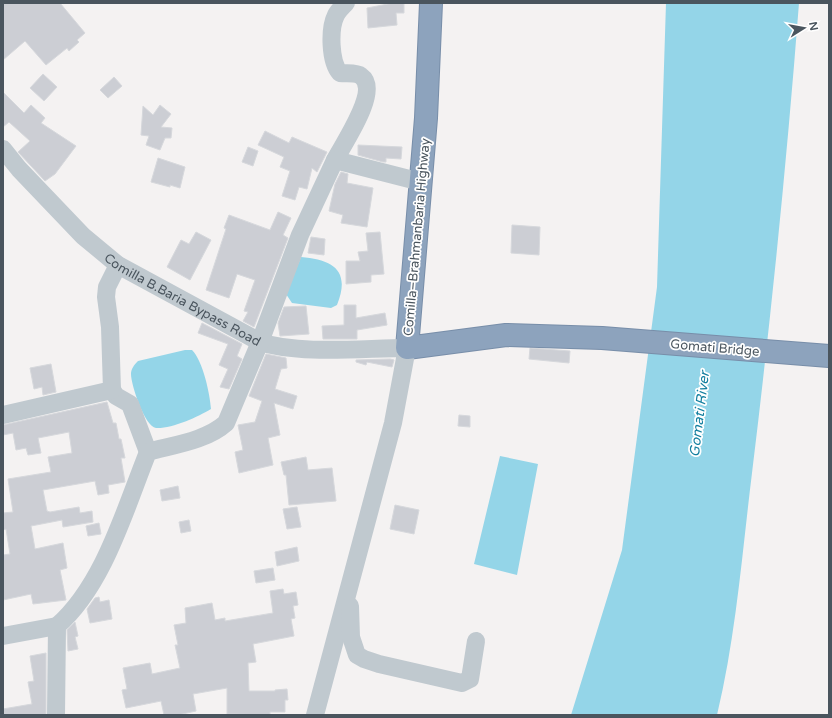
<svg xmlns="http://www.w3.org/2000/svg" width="832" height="718" font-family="'Varela Round',sans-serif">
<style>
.water{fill:#94d5e8}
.building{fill:#ccced4;stroke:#d6d8dc}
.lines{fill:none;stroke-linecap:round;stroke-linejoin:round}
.highway-casing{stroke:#788ea9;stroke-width:24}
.minor{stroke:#c0c9cf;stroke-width:18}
.highway{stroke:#8da3bd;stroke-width:22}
.labels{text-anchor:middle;stroke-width:3.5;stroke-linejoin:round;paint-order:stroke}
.street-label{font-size:13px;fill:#4a555e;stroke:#fff}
.water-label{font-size:14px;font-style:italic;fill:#1580a0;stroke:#fff}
</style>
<rect width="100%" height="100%" fill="#f4f2f2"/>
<path class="water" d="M 666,3 L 799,3 C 787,160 771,317 752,473 C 742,554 736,636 717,715 L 571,715 L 622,550 L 657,287 Z
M 301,257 C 333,260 351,270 337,305 L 331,308 L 292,303 L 286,294 Z
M 185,350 L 192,350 C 203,361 210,394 211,409 C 198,417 171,429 156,428 C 145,427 131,385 131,374 C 131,369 134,365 138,361 Z
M 500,456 L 538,464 L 517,575 L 474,564 Z"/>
<path class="building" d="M 3,3 L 60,3 L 85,33 L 77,40 L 79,42 L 69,51 L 67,48 L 46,65 L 25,41 L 3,60 Z
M 393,3 L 404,3 L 404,13 L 396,13 L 397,25 L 368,28 L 367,8 Z
M 43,74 L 57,87 L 44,101 L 30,88 Z
M 114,77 L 122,86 L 108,98 L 100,90 Z
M 3,92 L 24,113 L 31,105 L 45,118 L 41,123 L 76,146 L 55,174 L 45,181 L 18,152 L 30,141 L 9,122 L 3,127 Z
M 160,105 L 171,114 L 161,127 L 172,128 L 171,138 L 165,138 L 160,150 L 146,145 L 149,136 L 141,135 L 143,106 L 153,115 Z
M 265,131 L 289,143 L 292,137 L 327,152 L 317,172 L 312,168 L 307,189 L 299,187 L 295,200 L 282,196 L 290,171 L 280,167 L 284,157 L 258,145 Z
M 358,145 L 402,147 L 401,159 L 386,158 L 386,162 L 383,162 L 358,155 Z
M 248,147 L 258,151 L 253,166 L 242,162 Z
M 158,158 L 185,167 L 180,188 L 170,185 L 170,187 L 151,182 Z
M 341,172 L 348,174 L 347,183 L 373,188 L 367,227 L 341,223 L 343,215 L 329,211 L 335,184 Z
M 278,212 L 291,218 L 283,235 L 288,238 L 254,327 L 243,321 L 248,312 L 244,311 L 255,280 L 237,274 L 229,298 L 206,290 L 226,229 L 224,228 L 229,215 L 270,230 Z
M 512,225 L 540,227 L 539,255 L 511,253 Z
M 196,232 L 211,240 L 190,280 L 167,267 L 181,240 L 189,244 Z
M 380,232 L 384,274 L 371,275 L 371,282 L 346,284 L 346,261 L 360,261 L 358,252 L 368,251 L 366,233 Z
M 311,237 L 325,239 L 324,255 L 308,253 Z
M 344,305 L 356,305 L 356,318 L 385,313 L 387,325 L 357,330 L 357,339 L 323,339 L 322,326 L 344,325 Z
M 306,306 L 309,334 L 280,336 L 278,323 L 284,307 Z
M 202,323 L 242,344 L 237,356 L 242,359 L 229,389 L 220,387 L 228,369 L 219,365 L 228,344 L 198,333 Z
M 530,348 L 570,351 L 569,363 L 529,359 Z
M 266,354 L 286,358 L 287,368 L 281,369 L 275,389 L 297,396 L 293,409 L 274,403 L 280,435 L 268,438 L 273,465 L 239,473 L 235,452 L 243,450 L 238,425 L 255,422 L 262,401 L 249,396 Z
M 390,359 L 394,360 L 392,367 L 367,362 L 366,365 L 356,362 L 356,360 Z
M 51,364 L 56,392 L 43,395 L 42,387 L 34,389 L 30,368 Z
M 107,402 L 113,423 L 116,423 L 119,439 L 121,439 L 125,458 L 121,458 L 125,482 L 108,485 L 109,493 L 98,495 L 95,481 L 43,490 L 47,511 L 50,512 L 79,507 L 80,513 L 92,511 L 93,522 L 63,527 L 62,520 L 31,526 L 35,549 L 63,543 L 67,568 L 60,570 L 66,600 L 33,604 L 31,594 L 3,600 L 3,555 L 10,554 L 6,529 L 3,530 L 3,513 L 13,512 L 8,479 L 51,472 L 48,457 L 72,453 L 69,432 L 38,438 L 41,453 L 28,455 L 26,448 L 16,450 L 13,433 L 3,435 L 3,425 Z
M 459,415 L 470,416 L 470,427 L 458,426 Z
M 306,457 L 308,470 L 332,468 L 336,501 L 289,505 L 286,475 L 284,475 L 281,462 Z
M 178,486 L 180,498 L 162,501 L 160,490 Z
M 395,505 L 419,510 L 414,534 L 390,529 Z
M 297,507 L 301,527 L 287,529 L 283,509 Z
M 189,520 L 191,531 L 181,533 L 179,522 Z
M 99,523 L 101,534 L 88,536 L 86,526 Z
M 297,547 L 299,561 L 277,566 L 275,552 Z
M 273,568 L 275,580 L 256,583 L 254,571 Z
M 283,589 L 284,594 L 296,592 L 298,605 L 293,606 L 295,618 L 291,619 L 294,636 L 253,644 L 256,662 L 248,663 L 249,691 L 275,691 L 275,690 L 287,689 L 288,700 L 285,700 L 285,712 L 270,712 L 270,715 L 227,714 L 227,688 L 193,694 L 196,711 L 178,715 L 164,715 L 161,701 L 126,708 L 122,690 L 127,689 L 123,668 L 150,663 L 152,674 L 180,668 L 175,645 L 178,645 L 174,625 L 186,623 L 185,608 L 212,603 L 215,620 L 225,618 L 225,621 L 273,613 L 270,591 Z
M 99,597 L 100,602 L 109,600 L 112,619 L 90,623 L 87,609 L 95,598 Z
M 75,622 L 78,636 L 75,637 L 78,649 L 68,651 L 67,630 Z
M 46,653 L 46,715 L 3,715 L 3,709 L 32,704 L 28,682 L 34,681 L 30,656 Z"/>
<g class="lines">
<g class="highway-casing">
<path id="highway" d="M 431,3 L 426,118 L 407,348 L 506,335 L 602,338 L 829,356"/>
</g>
<g class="minor">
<path id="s1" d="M 3,149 L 19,169 L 83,236 L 118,265 L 260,342 C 300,355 364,348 407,348 L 393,423 L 315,715"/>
<path d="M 335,160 C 343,144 381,90 361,76 C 356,72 346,74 340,73 C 330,62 329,29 336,15 C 338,11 342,7 346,3"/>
<path d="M 112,390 L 116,396 L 130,404 L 148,452"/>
<path d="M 3,415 L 112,390 L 110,327 L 106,297 L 107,287 L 118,265"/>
<path d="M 350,606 L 351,637 L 357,655 L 364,659 L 379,664 L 462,683 L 470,679 L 476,641"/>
<path d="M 3,636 L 57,626"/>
<path d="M 56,715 L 57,626 C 104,585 125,509 148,452 C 173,445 206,441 226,423 L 260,342 L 300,235 L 335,160 L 421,182"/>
</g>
<use href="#highway" class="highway"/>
</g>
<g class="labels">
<g class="street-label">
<text transform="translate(416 237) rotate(-85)" y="5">Comilla–Brahmanbaria Highway</text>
<text dy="5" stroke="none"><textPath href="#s1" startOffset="237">Comilla B.Baria Bypass Road</textPath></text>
<text transform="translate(715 347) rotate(5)" y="5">Gomati Bridge</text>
</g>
<g class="water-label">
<text transform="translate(699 414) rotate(-83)" y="5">Gomati River</text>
</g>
</g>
<rect width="832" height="718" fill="none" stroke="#4a555e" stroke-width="8"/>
<g transform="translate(804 28) rotate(79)" stroke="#ffffff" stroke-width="3" paint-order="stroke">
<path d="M0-3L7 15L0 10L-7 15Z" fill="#4a555e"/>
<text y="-6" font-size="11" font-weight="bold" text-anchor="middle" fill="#4a555e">N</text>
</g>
</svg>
